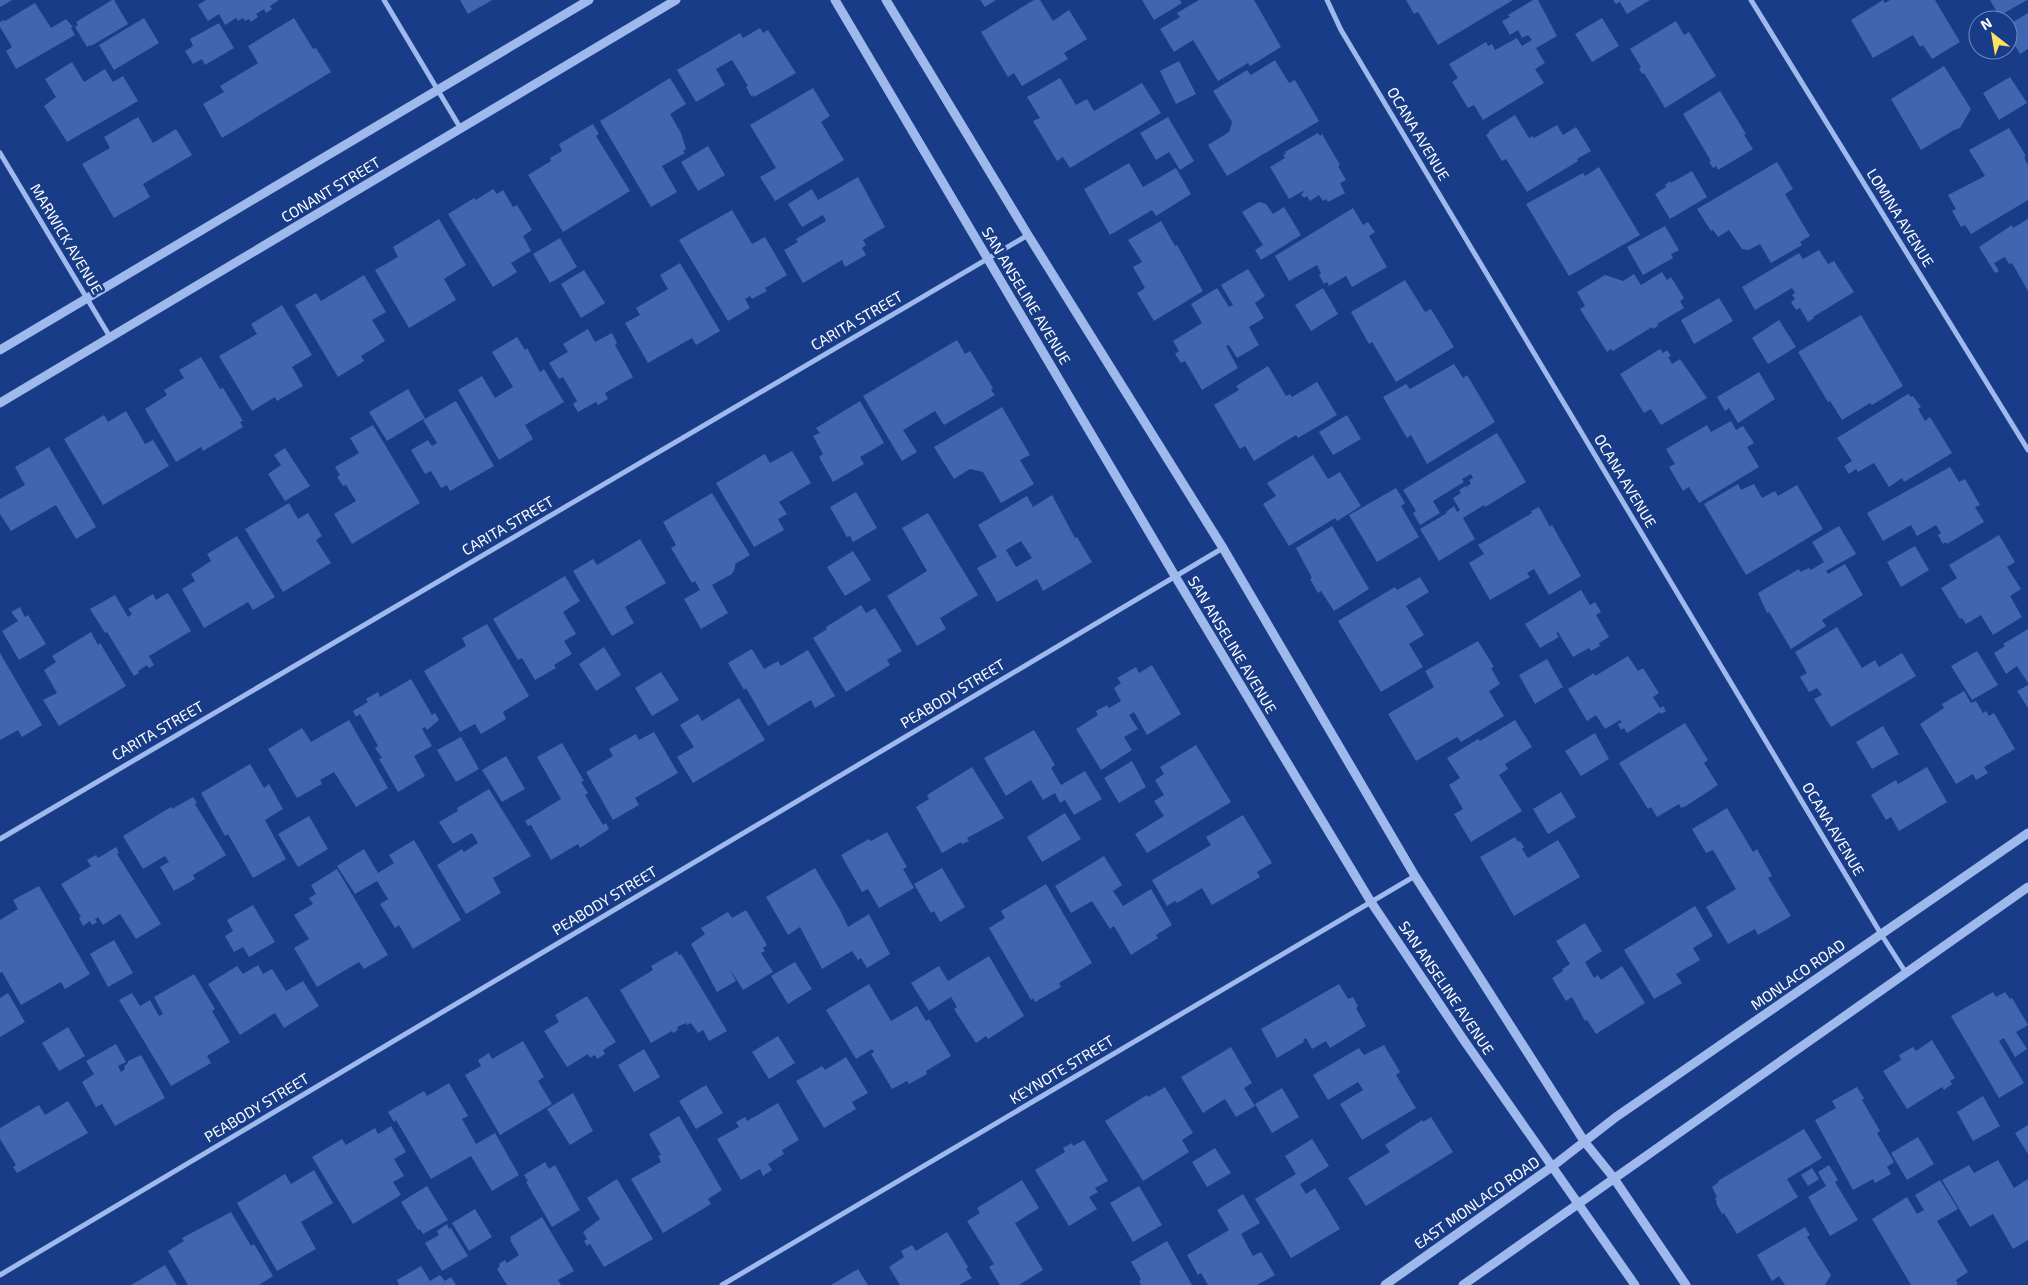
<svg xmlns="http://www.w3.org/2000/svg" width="2028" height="1285" font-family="'Exo 2',sans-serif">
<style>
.building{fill:#4066b1;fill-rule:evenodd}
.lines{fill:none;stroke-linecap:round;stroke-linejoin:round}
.minor{stroke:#9fb9ed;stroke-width:5}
.tertiary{stroke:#9fb9ed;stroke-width:9}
.labels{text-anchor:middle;stroke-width:5;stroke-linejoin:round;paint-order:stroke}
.street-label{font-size:15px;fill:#fff;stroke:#183c87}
</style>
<rect width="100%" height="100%" fill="#183c87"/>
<path class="building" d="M 0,0 L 12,0 L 0,7 Z
M 112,0 L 114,0 L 128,24 L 91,46 L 90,45 L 87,47 L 75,27 L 78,25 L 76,22 Z
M 206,0 L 279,0 L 270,6 L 272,9 L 266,13 L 264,9 L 256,14 L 258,17 L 251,22 L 249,19 L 245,21 L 243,18 L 238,21 L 236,18 L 225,25 L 219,14 L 208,21 L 198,5 Z
M 460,0 L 492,0 L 468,14 Z
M 980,0 L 996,0 L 985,7 Z
M 1034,0 L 1040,0 L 1053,21 L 1069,10 L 1087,39 L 1064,53 L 1068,59 L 1022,86 L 1014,73 L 1008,77 L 981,32 Z
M 1142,0 L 1180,0 L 1182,3 L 1154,20 Z
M 1199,0 L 1254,0 L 1281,47 L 1250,66 L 1248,63 L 1218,81 L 1193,40 L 1174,52 L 1160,29 L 1180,17 L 1177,13 Z
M 1406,0 L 1513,0 L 1438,45 L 1418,12 L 1414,14 Z
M 1533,0 L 1538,0 L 1557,36 L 1536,48 L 1545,63 L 1535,69 L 1544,83 L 1483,120 L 1474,105 L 1468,108 L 1452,82 L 1458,78 L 1449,64 L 1486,42 L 1488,46 L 1492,44 L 1495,50 L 1517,38 L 1522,46 L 1532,40 L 1528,35 L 1522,38 L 1518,30 L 1510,35 L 1502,21 L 1510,17 L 1508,15 Z
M 1613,0 L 1650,0 L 1627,14 L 1620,2 L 1616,4 Z
M 1883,0 L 1885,3 L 1890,0 L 1935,0 L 1960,42 L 1932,59 L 1923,45 L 1920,47 L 1913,35 L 1873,58 L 1851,20 Z
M 1990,0 L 2027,0 L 1999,16 Z
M 35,3 L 51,28 L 66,19 L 73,27 L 71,28 L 75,35 L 16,69 L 6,51 L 12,47 L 0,27 L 0,22 L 4,20 L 5,21 Z
M 2028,13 L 2028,49 L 2020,54 L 2008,34 L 2008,25 Z
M 144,18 L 159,43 L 114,70 L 99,45 Z
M 294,18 L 313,49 L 316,48 L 331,72 L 222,138 L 203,104 L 224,92 L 220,86 L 258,63 L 248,46 Z
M 1602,18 L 1619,46 L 1592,62 L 1575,34 Z
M 1676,21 L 1684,35 L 1689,32 L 1716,76 L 1665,108 L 1644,73 L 1642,74 L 1639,68 L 1641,67 L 1630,49 Z
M 219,23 L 234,48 L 205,65 L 202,59 L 193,64 L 185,51 L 193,46 L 190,39 Z
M 760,28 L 763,33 L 768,30 L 796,73 L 754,97 L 753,95 L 751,96 L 746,87 L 748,86 L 732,60 L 716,69 L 725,85 L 696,102 L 677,70 L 740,33 L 743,38 Z
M 1275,60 L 1289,83 L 1295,80 L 1319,121 L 1227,176 L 1208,145 L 1229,132 L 1232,122 L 1213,91 L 1247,70 L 1251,75 Z
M 1179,61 L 1196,94 L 1176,104 L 1160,71 Z
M 72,62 L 84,82 L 105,69 L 113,82 L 123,76 L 138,101 L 67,142 L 44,106 L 56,97 L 45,79 Z
M 1944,66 L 1971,109 L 1960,128 L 1954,130 L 1921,150 L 1891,99 Z
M 2010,77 L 2027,103 L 1999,120 L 1983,93 Z
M 670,78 L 686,104 L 670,114 L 681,133 L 686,149 L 683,151 L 685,153 L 662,166 L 677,192 L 651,207 L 600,121 Z
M 1060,78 L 1076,105 L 1087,99 L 1094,111 L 1142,83 L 1161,113 L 1070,168 L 1063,157 L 1057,161 L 1033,121 L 1040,118 L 1027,97 Z
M 813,88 L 830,116 L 821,122 L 844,160 L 775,201 L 760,177 L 776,168 L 750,125 Z
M 1720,91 L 1746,134 L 1744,135 L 1753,149 L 1718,170 L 1716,166 L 1713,168 L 1709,162 L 1711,161 L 1683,114 Z
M 1515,115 L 1529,138 L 1533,136 L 1534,138 L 1557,125 L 1563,135 L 1576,127 L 1591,151 L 1577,159 L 1578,161 L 1527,192 L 1506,159 L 1502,161 L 1486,135 L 1489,133 L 1489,131 Z
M 138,117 L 153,143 L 176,129 L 192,155 L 143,184 L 150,197 L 114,218 L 82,164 L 110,148 L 104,137 Z
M 1168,117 L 1194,161 L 1180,170 L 1169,152 L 1156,160 L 1140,133 Z
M 593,124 L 599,134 L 596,136 L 630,191 L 563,232 L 528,175 L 551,161 L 550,158 L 562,151 L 559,144 Z
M 2009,128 L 2026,156 L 2024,157 L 2028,165 L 2028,200 L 1971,234 L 1965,225 L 1961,227 L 1952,211 L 1956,209 L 1948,195 L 1985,176 L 1969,150 Z
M 1318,133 L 1320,136 L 1322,134 L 1340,165 L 1338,166 L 1346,180 L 1340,183 L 1345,193 L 1328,202 L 1326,199 L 1323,201 L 1319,195 L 1310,201 L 1307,196 L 1304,198 L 1301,194 L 1304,192 L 1303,191 L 1289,199 L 1270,167 L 1285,158 L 1283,155 L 1286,154 L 1285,152 Z
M 708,146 L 725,175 L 698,191 L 681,162 Z
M 1777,162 L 1793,189 L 1785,194 L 1810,236 L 1800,242 L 1802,245 L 1771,263 L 1760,244 L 1749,250 L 1742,249 L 1729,230 L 1718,237 L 1713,230 L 1711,231 L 1697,209 Z
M 1129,163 L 1143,187 L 1176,168 L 1191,194 L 1156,216 L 1152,210 L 1110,235 L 1084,189 Z
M 1599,167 L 1640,235 L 1569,276 L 1526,204 L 1583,173 L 1585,176 Z
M 1692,171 L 1707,197 L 1670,219 L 1655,194 L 1666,187 L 1665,185 L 1670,181 L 1671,183 Z
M 858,177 L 885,227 L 863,240 L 866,245 L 862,248 L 866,255 L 845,267 L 842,260 L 803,283 L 784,250 L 798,242 L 796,239 L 826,221 L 823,215 L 802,227 L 788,204 L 812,189 L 818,200 Z
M 493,189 L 497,194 L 503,190 L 513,207 L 517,205 L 532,230 L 523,236 L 531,251 L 511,263 L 517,272 L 493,287 L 448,214 L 474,198 L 476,200 Z
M 1259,202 L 1266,204 L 1273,214 L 1284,207 L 1301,235 L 1261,260 L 1255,250 L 1263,245 L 1242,212 Z
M 1353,208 L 1363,225 L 1368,222 L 1375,232 L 1369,236 L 1387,267 L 1352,287 L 1346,276 L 1329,286 L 1327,282 L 1324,284 L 1319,275 L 1321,273 L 1317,265 L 1289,281 L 1275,256 Z
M 732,210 L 752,244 L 765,237 L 787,275 L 765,288 L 767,291 L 752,299 L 750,296 L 745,299 L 750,308 L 728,321 L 679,240 Z
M 439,219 L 466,265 L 444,279 L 456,300 L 409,328 L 375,270 L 398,257 L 393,247 Z
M 2028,219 L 2028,291 L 2012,263 L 2009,264 L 2005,257 L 1994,263 L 1999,271 L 1995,273 L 1979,247 L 2012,225 L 2013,228 Z
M 1161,221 L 1175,246 L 1177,245 L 1203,291 L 1154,321 L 1137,293 L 1145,288 L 1133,267 L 1142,262 L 1128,240 Z
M 1665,226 L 1679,250 L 1671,254 L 1673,258 L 1643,275 L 1627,247 Z
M 560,238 L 577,267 L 550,283 L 533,254 Z
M 1819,250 L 1828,264 L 1834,261 L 1854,292 L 1813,317 L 1814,318 L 1808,322 L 1800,308 L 1796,310 L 1791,302 L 1795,299 L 1792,295 L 1795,293 L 1792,288 L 1755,310 L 1742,287 L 1799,253 L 1803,259 Z
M 680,263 L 720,331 L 696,345 L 692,338 L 648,363 L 625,323 L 640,315 L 636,308 L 668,289 L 660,275 Z
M 1248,269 L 1265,296 L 1255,303 L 1264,318 L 1249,327 L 1259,345 L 1237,358 L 1229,345 L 1226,346 L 1238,368 L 1202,390 L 1185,361 L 1181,363 L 1175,354 L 1179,351 L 1173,341 L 1202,323 L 1191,304 L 1217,288 L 1229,307 L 1233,305 L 1221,285 Z
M 584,270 L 605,303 L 581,318 L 561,284 Z
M 1662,272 L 1667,280 L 1671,277 L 1684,298 L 1680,301 L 1684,308 L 1657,324 L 1658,326 L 1653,329 L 1652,327 L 1613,351 L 1611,349 L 1607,352 L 1580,309 L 1585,306 L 1577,292 L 1605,275 L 1623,281 L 1634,274 L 1641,285 Z
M 364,275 L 386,312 L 372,320 L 385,341 L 361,356 L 364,361 L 338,377 L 295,305 L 316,293 L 321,301 Z
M 1405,280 L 1425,312 L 1431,309 L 1454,347 L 1396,382 L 1372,342 L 1369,344 L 1351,312 Z
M 1323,288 L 1338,314 L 1311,331 L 1295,305 Z
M 1719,298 L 1733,321 L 1694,344 L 1681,320 Z
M 282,305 L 312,355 L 292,367 L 303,386 L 277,401 L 275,397 L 252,411 L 219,356 L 257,334 L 251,324 Z
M 1861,315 L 1903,386 L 1872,405 L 1870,403 L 1842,420 L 1830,401 L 1828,402 L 1798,352 Z
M 1779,320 L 1796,347 L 1768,364 L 1752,338 Z
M 588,329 L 595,342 L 612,333 L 617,343 L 615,345 L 633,377 L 605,393 L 608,399 L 598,405 L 596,402 L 578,412 L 573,404 L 577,401 L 563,377 L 559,379 L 549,363 L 568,352 L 563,344 Z
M 517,337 L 525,350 L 527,348 L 540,372 L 544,369 L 564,402 L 525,425 L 533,439 L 499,460 L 458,390 L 482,376 L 495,398 L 513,387 L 492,352 Z
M 957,340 L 965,354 L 970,351 L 993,388 L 991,390 L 995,395 L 944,425 L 935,411 L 903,430 L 917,452 L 902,461 L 863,396 Z
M 1660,349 L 1663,353 L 1667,350 L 1671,356 L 1668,357 L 1672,364 L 1680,359 L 1707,398 L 1661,425 L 1651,409 L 1644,413 L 1620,374 Z
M 201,357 L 220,389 L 223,388 L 243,421 L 240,422 L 243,427 L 203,451 L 201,447 L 176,462 L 145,409 L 167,395 L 164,390 L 184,378 L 179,370 Z
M 1454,364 L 1463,378 L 1467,375 L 1495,422 L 1427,464 L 1411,435 L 1407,438 L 1383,397 L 1406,384 L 1410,389 Z
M 1268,366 L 1286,396 L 1290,394 L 1292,397 L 1317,382 L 1337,415 L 1298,438 L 1296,435 L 1254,461 L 1245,446 L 1240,449 L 1214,405 L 1239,390 L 1236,386 Z
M 1759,372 L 1775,399 L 1738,423 L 1729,408 L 1725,411 L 1717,397 Z
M 408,389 L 425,418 L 387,441 L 369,412 Z
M 1908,394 L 1911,397 L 1913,396 L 1921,407 L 1918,409 L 1925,421 L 1930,417 L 1952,453 L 1904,482 L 1902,478 L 1889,487 L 1874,463 L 1858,472 L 1856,469 L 1849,474 L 1844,466 L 1852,461 L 1837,438 Z
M 456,401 L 494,466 L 450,491 L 447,485 L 441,488 L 431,471 L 425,474 L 411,450 L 428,440 L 432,446 L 437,443 L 423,420 Z
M 860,401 L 884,443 L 860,457 L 864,464 L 833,482 L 819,457 L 823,454 L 813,436 L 820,433 L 816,428 Z
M 1002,407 L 1030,455 L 1020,460 L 1034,484 L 1001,503 L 983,472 L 970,469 L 954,479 L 934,447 Z
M 126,411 L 145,444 L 153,440 L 169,466 L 103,505 L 64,439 L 104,415 L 108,422 Z
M 1347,415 L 1361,439 L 1333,455 L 1319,432 Z
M 1731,421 L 1736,430 L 1743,426 L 1754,443 L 1747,447 L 1759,467 L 1699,503 L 1689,487 L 1683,491 L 1669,467 L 1675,464 L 1666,449 L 1707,425 L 1711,432 Z
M 373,425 L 420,503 L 352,544 L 334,514 L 356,501 L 346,485 L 343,486 L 337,477 L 340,475 L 335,467 L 359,453 L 350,438 Z
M 1497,433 L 1526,482 L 1485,507 L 1484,505 L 1463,518 L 1475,539 L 1439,561 L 1420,529 L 1447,513 L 1446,512 L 1454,506 L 1457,512 L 1460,510 L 1453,498 L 1461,493 L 1459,490 L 1466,486 L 1469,489 L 1467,486 L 1471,484 L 1469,480 L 1473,478 L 1471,474 L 1462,479 L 1464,482 L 1433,501 L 1440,513 L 1420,525 L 1413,513 L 1416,511 L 1403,490 Z
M 49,447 L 96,527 L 76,539 L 56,505 L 11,531 L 0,514 L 0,499 L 25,485 L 15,467 Z
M 285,448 L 310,486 L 285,501 L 268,474 L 281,465 L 274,455 Z
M 792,451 L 811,483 L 779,502 L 787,514 L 778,519 L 784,530 L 754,547 L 716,483 L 765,454 L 770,463 Z
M 1313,455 L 1328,479 L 1340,472 L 1361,506 L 1337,521 L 1335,518 L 1289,546 L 1263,504 L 1276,496 L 1267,483 Z
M 1950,467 L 1959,482 L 1965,479 L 1980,505 L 1975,507 L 1984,522 L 1947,544 L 1946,542 L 1943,544 L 1938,535 L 1941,533 L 1936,525 L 1917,536 L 1911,525 L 1883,541 L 1867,513 Z
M 1738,484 L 1741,490 L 1754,484 L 1762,498 L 1775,491 L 1778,496 L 1797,485 L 1823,529 L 1746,575 L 1704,504 Z
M 1396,488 L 1405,503 L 1401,506 L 1419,537 L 1377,562 L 1349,515 Z
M 856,492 L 877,528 L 853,542 L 850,536 L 847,537 L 830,507 Z
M 712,493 L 750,555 L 735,564 L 735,568 L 732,574 L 712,585 L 728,613 L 701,629 L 684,599 L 700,590 L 695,581 L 692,583 L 671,548 L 676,545 L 663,522 Z
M 1052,495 L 1075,538 L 1077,537 L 1092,562 L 1043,591 L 1037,579 L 997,602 L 977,568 L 997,557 L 978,525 L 1027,496 L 1033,507 ZM 1021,541 L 1032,558 L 1016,567 L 1006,550 Z
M 289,503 L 298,519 L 308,513 L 322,536 L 316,540 L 331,563 L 283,592 L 245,529 Z
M 1539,507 L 1550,527 L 1552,525 L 1581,576 L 1549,595 L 1534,569 L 1527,573 L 1530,577 L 1490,600 L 1469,563 L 1484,554 L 1478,545 L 1532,513 L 1531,511 Z
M 928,513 L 978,595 L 940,618 L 946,629 L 917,646 L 887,596 L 927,571 L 902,528 Z
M 1332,526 L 1369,589 L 1334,611 L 1321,591 L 1318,593 L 1310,579 L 1312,578 L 1296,548 Z
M 1839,526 L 1856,554 L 1826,571 L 1828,574 L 1845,564 L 1863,595 L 1822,620 L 1826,626 L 1791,649 L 1769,612 L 1767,613 L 1758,593 L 1799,569 L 1800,572 L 1809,568 L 1811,570 L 1824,562 L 1812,542 Z
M 1999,535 L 2015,562 L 2007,567 L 2021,589 L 2010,596 L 2022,617 L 1993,635 L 1981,615 L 1966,624 L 1962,618 L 1960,619 L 1941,588 L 1957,578 L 1949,565 Z
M 237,536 L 275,597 L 253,610 L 248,602 L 204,628 L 182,589 L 195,581 L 191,574 L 211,561 L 207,554 Z
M 640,539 L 666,583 L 625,607 L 634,623 L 612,636 L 573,571 L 593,559 L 597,565 Z
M 1915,546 L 1929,570 L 1901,587 L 1887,562 Z
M 853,551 L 871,580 L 845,596 L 827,567 Z
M 565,576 L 580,601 L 563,612 L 576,634 L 564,641 L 572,654 L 554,665 L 556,668 L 535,680 L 522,658 L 518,660 L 493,619 Z
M 1420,577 L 1429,592 L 1406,606 L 1424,635 L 1409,644 L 1423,667 L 1381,692 L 1338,621 L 1395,587 L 1397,590 Z
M 1581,590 L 1590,605 L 1595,602 L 1601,612 L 1596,615 L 1609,637 L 1599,643 L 1600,646 L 1591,651 L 1589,648 L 1573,657 L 1558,632 L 1556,633 L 1559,637 L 1540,648 L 1525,624 Z
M 168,593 L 191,631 L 149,656 L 154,665 L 149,668 L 147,665 L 138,671 L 139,673 L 134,676 L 107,632 L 105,633 L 90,609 L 115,595 L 128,617 L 132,614 L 128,609 L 153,594 L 156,600 Z
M 861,605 L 866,613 L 875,608 L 902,651 L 887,660 L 890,665 L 846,692 L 813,638 L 827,629 L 826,627 Z
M 20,607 L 25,617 L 28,615 L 46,644 L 19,660 L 2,631 L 18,621 L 11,612 Z
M 487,624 L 529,696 L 503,712 L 506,719 L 481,734 L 475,724 L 460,732 L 424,671 L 466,646 L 462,638 Z
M 1837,627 L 1862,668 L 1875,660 L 1879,667 L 1902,653 L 1916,676 L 1831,727 L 1814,699 L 1822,695 L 1817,688 L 1809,692 L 1800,677 L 1807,673 L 1795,652 Z
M 2028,629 L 2028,683 L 2017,666 L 2006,674 L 1994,653 L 2005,646 L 2003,644 Z
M 91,632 L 98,645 L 100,643 L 126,686 L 59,726 L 43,700 L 57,693 L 44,670 L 56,662 L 52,656 Z
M 1478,641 L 1494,667 L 1491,668 L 1500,684 L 1489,691 L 1504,716 L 1461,742 L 1457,737 L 1416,761 L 1388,714 L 1434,687 L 1425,671 Z
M 604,647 L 621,675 L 596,691 L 579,664 Z
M 752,649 L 764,669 L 778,661 L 781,666 L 808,650 L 835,696 L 815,708 L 811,700 L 768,726 L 746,688 L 744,690 L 728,663 Z
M 1977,651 L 1998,685 L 1972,700 L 1951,666 Z
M 0,653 L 42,725 L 22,737 L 18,730 L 0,740 Z
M 1628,656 L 1638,671 L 1643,668 L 1659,693 L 1653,697 L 1660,708 L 1663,706 L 1666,711 L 1661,714 L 1660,712 L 1627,733 L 1624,728 L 1621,730 L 1618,724 L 1622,722 L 1620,720 L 1605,729 L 1596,715 L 1587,721 L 1568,689 L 1594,673 L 1595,676 Z
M 1547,659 L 1563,687 L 1535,704 L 1519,675 Z
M 1152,665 L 1181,714 L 1147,735 L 1134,712 L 1129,715 L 1138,729 L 1124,737 L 1132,750 L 1101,770 L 1076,729 L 1098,715 L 1096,711 L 1107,705 L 1109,708 L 1121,701 L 1114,688 L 1121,683 L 1117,678 L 1136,667 L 1139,673 Z
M 661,672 L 679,700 L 652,716 L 635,688 Z
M 411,679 L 432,715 L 435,713 L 439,720 L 427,730 L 425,727 L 422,729 L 432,746 L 414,756 L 425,776 L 398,792 L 379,759 L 382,758 L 375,748 L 378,746 L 360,714 L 356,717 L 353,711 L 368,702 L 366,699 L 378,692 L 380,697 Z
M 2028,685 L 2028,708 L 2017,691 Z
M 1964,691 L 1971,703 L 1976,701 L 1983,713 L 1986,711 L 1989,716 L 1994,713 L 2015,749 L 1984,767 L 1988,773 L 1976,780 L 1973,774 L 1956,784 L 1920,724 L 1944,708 L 1942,704 Z
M 739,698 L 765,740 L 693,783 L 677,757 L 694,747 L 680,725 L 698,714 L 702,721 Z
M 349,720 L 388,788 L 356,807 L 334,772 L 320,780 L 322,784 L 297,798 L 268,749 L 302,728 L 311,742 Z
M 1515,720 L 1532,747 L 1505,764 L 1508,769 L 1499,775 L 1522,811 L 1471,842 L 1454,814 L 1463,809 L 1449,785 L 1460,778 L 1447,758 L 1478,739 L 1480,741 Z
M 1685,723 L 1708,760 L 1704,763 L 1718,785 L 1686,806 L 1681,808 L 1679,804 L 1657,817 L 1651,807 L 1648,809 L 1619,763 Z
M 1883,726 L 1899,754 L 1872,769 L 1856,742 Z
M 1034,730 L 1055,765 L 1051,768 L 1061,785 L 1085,771 L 1102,799 L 1074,815 L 1065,800 L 1060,803 L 1055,793 L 1043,800 L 1031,780 L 1006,796 L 984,758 Z
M 654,732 L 678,773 L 635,798 L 639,805 L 613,820 L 586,772 L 613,756 L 609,749 L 636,734 L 639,740 Z
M 1595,733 L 1609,759 L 1581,776 L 1565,751 Z
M 461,737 L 479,769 L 456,782 L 437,750 Z
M 562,743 L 584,781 L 581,782 L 588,793 L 585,795 L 603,825 L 606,823 L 609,829 L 580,848 L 578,844 L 551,860 L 531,825 L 528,826 L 525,821 L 561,799 L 537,757 Z
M 1196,745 L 1231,802 L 1147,853 L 1135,834 L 1164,816 L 1154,801 L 1164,795 L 1155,780 L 1164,774 L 1160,767 Z
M 506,756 L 525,789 L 502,802 L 482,770 Z
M 1132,761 L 1146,787 L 1119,803 L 1104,778 Z
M 250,764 L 264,788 L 269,784 L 283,809 L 265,820 L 286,859 L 253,878 L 228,834 L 225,836 L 201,793 Z
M 972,767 L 1004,818 L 967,838 L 969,841 L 962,844 L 961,842 L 942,853 L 916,807 L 929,799 L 927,795 Z
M 1927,767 L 1947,802 L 1899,831 L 1891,817 L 1886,820 L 1871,795 L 1896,780 L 1898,784 Z
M 489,789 L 531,856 L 493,878 L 501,893 L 466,914 L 437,865 L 462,849 L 464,852 L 478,843 L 472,833 L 453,844 L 439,822 L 458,811 L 457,808 Z
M 1561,792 L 1576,817 L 1548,834 L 1533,809 Z
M 193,797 L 197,803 L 195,804 L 226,855 L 193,875 L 195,879 L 174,891 L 160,867 L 169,862 L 165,856 L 143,869 L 123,836 L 171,807 L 172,809 Z
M 1727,808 L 1753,852 L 1757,849 L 1772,876 L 1768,878 L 1791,916 L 1758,935 L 1755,929 L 1728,944 L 1706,907 L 1736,889 L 1713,850 L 1706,853 L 1692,829 Z
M 1065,813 L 1081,839 L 1042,862 L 1027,837 Z
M 1243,815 L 1272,863 L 1257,872 L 1260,877 L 1212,905 L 1202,888 L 1177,903 L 1175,901 L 1167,906 L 1152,880 L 1211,845 L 1206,837 Z
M 309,816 L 328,849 L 298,867 L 278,834 Z
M 887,832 L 907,867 L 903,869 L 914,888 L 879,908 L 868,889 L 862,892 L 841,855 L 869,839 L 871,841 Z
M 1515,837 L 1518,842 L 1520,841 L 1524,847 L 1522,849 L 1528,858 L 1558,840 L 1580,877 L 1514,916 L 1480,857 Z
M 414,840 L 461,920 L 413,949 L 399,925 L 395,928 L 380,904 L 388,899 L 377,881 L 355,894 L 337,866 L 364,849 L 378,873 L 394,863 L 389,855 Z
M 116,847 L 119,853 L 117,854 L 161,924 L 136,939 L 120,914 L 103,925 L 98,917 L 95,919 L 97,922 L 92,925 L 90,921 L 83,926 L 79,918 L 81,917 L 61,884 L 91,866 L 87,860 L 96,855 L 98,858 Z
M 1104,856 L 1122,885 L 1113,891 L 1123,906 L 1151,889 L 1172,925 L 1156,935 L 1158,938 L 1131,955 L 1114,926 L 1110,929 L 1092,901 L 1071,913 L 1055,886 Z
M 815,868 L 840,910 L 848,927 L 869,914 L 890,954 L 867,968 L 861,958 L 858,960 L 852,951 L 822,969 L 800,927 L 788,935 L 766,897 Z
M 942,868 L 965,907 L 940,922 L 934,911 L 931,913 L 914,884 Z
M 337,869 L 388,955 L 364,969 L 359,962 L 317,987 L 294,948 L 309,939 L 294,915 L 313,904 L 309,898 L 316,894 L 311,885 Z
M 1046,884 L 1092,963 L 1059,983 L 1061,987 L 1035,1002 L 1033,998 L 1031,1000 L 989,928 L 1005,918 L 1001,911 Z
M 39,886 L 90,974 L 65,989 L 61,982 L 21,1005 L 2,972 L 0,973 L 0,920 L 18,909 L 13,900 Z
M 253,905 L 275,942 L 249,957 L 243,947 L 234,952 L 225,936 L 233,931 L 227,920 Z
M 1695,906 L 1713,936 L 1693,948 L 1700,960 L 1676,974 L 1682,983 L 1654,999 L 1624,950 Z
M 746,910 L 767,945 L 763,948 L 765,951 L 761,953 L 773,972 L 743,990 L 730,969 L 736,981 L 717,992 L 691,944 L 705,934 L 701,928 L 728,912 L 732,918 Z
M 1585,923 L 1602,951 L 1585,962 L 1594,978 L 1598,975 L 1601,980 L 1622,966 L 1645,1003 L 1596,1034 L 1587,1020 L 1585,1021 L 1572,997 L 1566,1001 L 1552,978 L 1563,971 L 1562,969 L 1570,964 L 1556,941 Z
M 114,940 L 133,973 L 108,987 L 90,954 Z
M 677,951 L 679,955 L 681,954 L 727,1031 L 709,1041 L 703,1030 L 698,1033 L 691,1023 L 687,1025 L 686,1023 L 677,1027 L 678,1030 L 673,1033 L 672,1031 L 651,1043 L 620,990 L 653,970 L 651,966 Z
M 989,956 L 1024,1016 L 988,1039 L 986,1036 L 976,1043 L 954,1009 L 957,1007 L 951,997 L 929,1011 L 911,983 L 939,966 L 948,981 Z
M 795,962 L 812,989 L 788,1004 L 771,976 Z
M 258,965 L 263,974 L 272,969 L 286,991 L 303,981 L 319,1006 L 284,1028 L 275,1013 L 240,1035 L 208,984 L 237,966 L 243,974 Z
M 194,974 L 215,1009 L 212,1011 L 230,1042 L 207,1056 L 211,1063 L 171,1086 L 119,1000 L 132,993 L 140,1006 L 150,1000 L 159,1016 L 163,1014 L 154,997 Z
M 869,984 L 891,1021 L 917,1006 L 926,1021 L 929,1019 L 951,1056 L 926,1071 L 927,1074 L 909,1084 L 907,1081 L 892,1089 L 871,1054 L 874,1052 L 872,1049 L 856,1059 L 826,1010 Z
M 1339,984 L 1348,999 L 1353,997 L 1358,1006 L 1356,1008 L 1366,1026 L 1330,1048 L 1326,1041 L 1312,1049 L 1306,1038 L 1303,1040 L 1304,1042 L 1277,1058 L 1261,1029 Z
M 1993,992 L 1996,997 L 2005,992 L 2010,999 L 2012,998 L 2028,1025 L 2016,1032 L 2027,1049 L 2015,1057 L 2004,1038 L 1999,1041 L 2024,1083 L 1999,1098 L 1951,1016 Z
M 8,993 L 25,1022 L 0,1037 L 0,998 Z
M 587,996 L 616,1042 L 603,1050 L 605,1054 L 597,1059 L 595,1055 L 590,1058 L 588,1054 L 567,1067 L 544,1031 L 559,1022 L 555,1015 Z
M 68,1027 L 85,1056 L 59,1071 L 42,1043 Z
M 778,1036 L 795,1063 L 769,1079 L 752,1052 Z
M 1932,1040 L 1955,1078 L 1950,1081 L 1952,1084 L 1944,1090 L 1942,1087 L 1907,1109 L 1883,1071 L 1901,1060 L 1899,1055 L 1913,1047 L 1916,1051 Z
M 523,1041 L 544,1077 L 538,1081 L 552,1104 L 500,1135 L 465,1075 L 481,1066 L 478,1060 L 489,1053 L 492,1059 Z
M 116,1044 L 126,1062 L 118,1066 L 121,1072 L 125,1069 L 124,1066 L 128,1063 L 128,1061 L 141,1055 L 165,1098 L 115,1126 L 102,1104 L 96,1107 L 82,1082 L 94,1074 L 86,1061 Z
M 1384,1045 L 1400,1072 L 1396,1075 L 1416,1108 L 1362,1140 L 1340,1104 L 1363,1090 L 1358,1082 L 1328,1100 L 1313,1075 L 1359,1048 L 1364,1055 Z
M 1231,1047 L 1252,1083 L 1244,1088 L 1255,1106 L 1236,1117 L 1225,1099 L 1203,1113 L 1181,1077 Z
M 644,1049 L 660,1077 L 634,1092 L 618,1065 Z
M 846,1057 L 868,1093 L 852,1102 L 856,1109 L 824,1128 L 796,1081 L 822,1066 L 825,1070 Z
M 449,1083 L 468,1116 L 462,1119 L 476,1144 L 495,1133 L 519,1175 L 492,1191 L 471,1156 L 431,1179 L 396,1120 L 394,1122 L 388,1112 L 424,1091 L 427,1096 Z
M 706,1085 L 723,1113 L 696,1129 L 679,1101 Z
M 1165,1087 L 1193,1133 L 1182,1140 L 1189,1152 L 1143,1181 L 1105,1121 L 1147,1095 L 1148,1097 Z
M 1857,1087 L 1864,1098 L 1862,1100 L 1880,1131 L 1877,1133 L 1894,1162 L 1887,1167 L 1891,1174 L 1875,1183 L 1873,1179 L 1853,1190 L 1815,1120 L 1836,1108 L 1832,1101 Z
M 1282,1088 L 1299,1117 L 1272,1133 L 1255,1104 Z
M 573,1093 L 593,1131 L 570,1145 L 547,1109 Z
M 1983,1096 L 2000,1126 L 1973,1141 L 1957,1112 Z
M 68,1101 L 88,1133 L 17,1173 L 13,1167 L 16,1165 L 0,1139 L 0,1128 L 39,1105 L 45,1115 Z
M 778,1103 L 799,1140 L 782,1150 L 784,1154 L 768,1164 L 772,1170 L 763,1176 L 760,1169 L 741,1180 L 717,1139 L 739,1127 L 736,1122 L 745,1117 L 747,1121 Z
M 679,1116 L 722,1190 L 708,1199 L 711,1204 L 663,1233 L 631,1179 L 661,1162 L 658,1156 L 661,1155 L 649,1134 Z
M 1431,1117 L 1453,1152 L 1366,1206 L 1348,1178 L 1390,1152 L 1385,1145 L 1422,1120 L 1423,1122 Z
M 2028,1125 L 2028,1154 L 2015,1133 Z
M 391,1126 L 406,1152 L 394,1159 L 404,1176 L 393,1182 L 401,1195 L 353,1224 L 312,1157 L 342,1139 L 346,1145 L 375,1128 L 378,1134 Z
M 1804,1129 L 1822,1158 L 1787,1179 L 1798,1197 L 1737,1234 L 1724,1213 L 1722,1214 L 1716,1203 L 1717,1202 L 1715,1198 L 1717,1197 L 1712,1187 L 1719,1182 L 1718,1181 Z
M 1918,1137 L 1934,1164 L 1907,1180 L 1891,1153 Z
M 1312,1139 L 1329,1166 L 1300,1184 L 1306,1194 L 1315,1188 L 1340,1229 L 1291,1258 L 1255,1199 L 1296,1174 L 1285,1156 Z
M 1084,1140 L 1108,1181 L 1095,1188 L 1098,1192 L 1089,1197 L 1097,1209 L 1069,1226 L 1035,1170 L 1065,1152 L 1063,1148 L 1072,1143 L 1073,1146 Z
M 1215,1148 L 1231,1173 L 1207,1187 L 1192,1162 Z
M 1998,1160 L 2014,1188 L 2028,1179 L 2028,1240 L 2013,1249 L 1993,1214 L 1970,1227 L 1942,1180 L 1969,1165 L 1974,1173 Z
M 545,1162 L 549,1169 L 555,1165 L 580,1210 L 552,1227 L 526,1182 L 528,1181 L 524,1175 Z
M 1829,1165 L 1838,1180 L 1835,1182 L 1858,1220 L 1830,1236 L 1808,1197 L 1826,1186 L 1818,1172 Z
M 1812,1168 L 1819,1179 L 1808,1186 L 1801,1175 Z
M 314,1170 L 333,1203 L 301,1222 L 316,1249 L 277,1271 L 237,1203 L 285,1174 L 291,1184 Z
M 617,1179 L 653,1239 L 604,1267 L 590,1244 L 587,1246 L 584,1241 L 587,1239 L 583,1232 L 600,1219 L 587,1198 Z
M 1022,1180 L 1039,1208 L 1015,1223 L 1043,1270 L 1019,1285 L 1000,1285 L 989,1267 L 994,1264 L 967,1221 L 980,1213 L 977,1208 Z
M 1940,1180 L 1958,1209 L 1937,1221 L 1968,1272 L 1956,1280 L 1958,1284 L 1956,1285 L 1911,1285 L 1872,1219 L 1907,1197 L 1917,1214 L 1924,1210 L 1915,1195 Z
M 427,1186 L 448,1220 L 423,1234 L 420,1229 L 418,1230 L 401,1202 Z
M 1139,1186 L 1162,1225 L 1133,1242 L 1110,1203 Z
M 1243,1194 L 1260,1223 L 1241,1234 L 1253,1256 L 1261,1252 L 1275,1275 L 1257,1285 L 1208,1285 L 1201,1273 L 1198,1275 L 1187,1255 L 1229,1230 L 1217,1210 Z
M 475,1209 L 492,1237 L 469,1251 L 452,1223 Z
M 231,1212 L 251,1246 L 254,1244 L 273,1276 L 259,1285 L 188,1285 L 168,1251 L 184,1241 L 182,1238 Z
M 542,1217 L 574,1271 L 558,1280 L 561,1285 L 507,1285 L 497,1269 L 500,1266 L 499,1264 L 505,1260 L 507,1263 L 519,1255 L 510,1240 L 511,1239 L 510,1237 Z
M 447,1224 L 449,1229 L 451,1228 L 468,1256 L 442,1271 L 425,1243 L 439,1235 L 437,1231 Z
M 1805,1227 L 1810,1235 L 1807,1237 L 1831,1275 L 1825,1285 L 1785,1285 L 1779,1276 L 1772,1281 L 1757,1255 Z
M 947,1232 L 968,1267 L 966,1269 L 972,1278 L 959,1285 L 900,1285 L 889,1267 L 904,1257 L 901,1251 L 912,1245 L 916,1251 Z
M 1167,1241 L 1192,1285 L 1141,1285 L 1139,1281 L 1141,1279 L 1131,1262 Z
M 165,1265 L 177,1285 L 131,1285 Z
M 421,1266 L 430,1281 L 440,1275 L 445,1281 L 451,1277 L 456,1285 L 399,1285 L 397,1280 Z
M 858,1269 L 868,1285 L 831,1285 Z"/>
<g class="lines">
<path class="minor" d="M 384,0 L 461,129
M 1327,0 L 1341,30 L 1881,934 L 1906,973
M 1751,0 L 2028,450
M 0,153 L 110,337
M 0,839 L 1028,235
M 0,1275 L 1223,548
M 722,1285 L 1415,876"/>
<path class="tertiary" d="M 835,0 L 1175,576 L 1371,902 L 1463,1039 L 1635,1285
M 886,0 L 1028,235 L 1223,548 L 1415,876 L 1584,1141 L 1613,1177 L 1686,1285
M 0,350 L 589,0
M 0,403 L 676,0
M 1385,1285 L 1553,1166 L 1616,1117 L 2028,833
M 1463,1285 L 2028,887"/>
</g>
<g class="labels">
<g class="street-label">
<text transform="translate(1418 134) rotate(59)" y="5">OCANA AVENUE</text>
<text transform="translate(331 190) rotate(-31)" y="5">CONANT STREET</text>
<text transform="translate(1900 218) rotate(58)" y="5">LOMINA AVENUE</text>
<text transform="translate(66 239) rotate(59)" y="5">MARWICK AVENUE</text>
<text transform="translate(1026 296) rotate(59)" y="5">SAN ANSELINE AVENUE</text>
<text transform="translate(857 321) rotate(-30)" y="5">CARITA STREET</text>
<text transform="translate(1625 481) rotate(59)" y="5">OCANA AVENUE</text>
<text transform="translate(508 526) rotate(-30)" y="5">CARITA STREET</text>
<text transform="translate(1232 645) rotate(59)" y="5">SAN ANSELINE AVENUE</text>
<text transform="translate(953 694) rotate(-31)" y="5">PEABODY STREET</text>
<text transform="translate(158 731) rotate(-30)" y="5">CARITA STREET</text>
<text transform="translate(1833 829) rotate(59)" y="5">OCANA AVENUE</text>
<text transform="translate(605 901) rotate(-31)" y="5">PEABODY STREET</text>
<text transform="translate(1798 975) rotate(-35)" y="5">MONLACO ROAD</text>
<text transform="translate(1446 988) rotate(56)" y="5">SAN ANSELINE AVENUE</text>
<text transform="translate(1062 1070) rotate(-31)" y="5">KEYNOTE STREET</text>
<text transform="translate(257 1108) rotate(-31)" y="5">PEABODY STREET</text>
<text transform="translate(1477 1203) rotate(-35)" y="5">EAST MONLACO ROAD</text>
</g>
</g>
<g transform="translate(1993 35) rotate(329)"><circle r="24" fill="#183c87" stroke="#748ab7"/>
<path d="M0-4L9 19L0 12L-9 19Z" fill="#ffe25b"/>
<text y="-8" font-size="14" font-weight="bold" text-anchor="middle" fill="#ffffff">N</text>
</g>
</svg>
